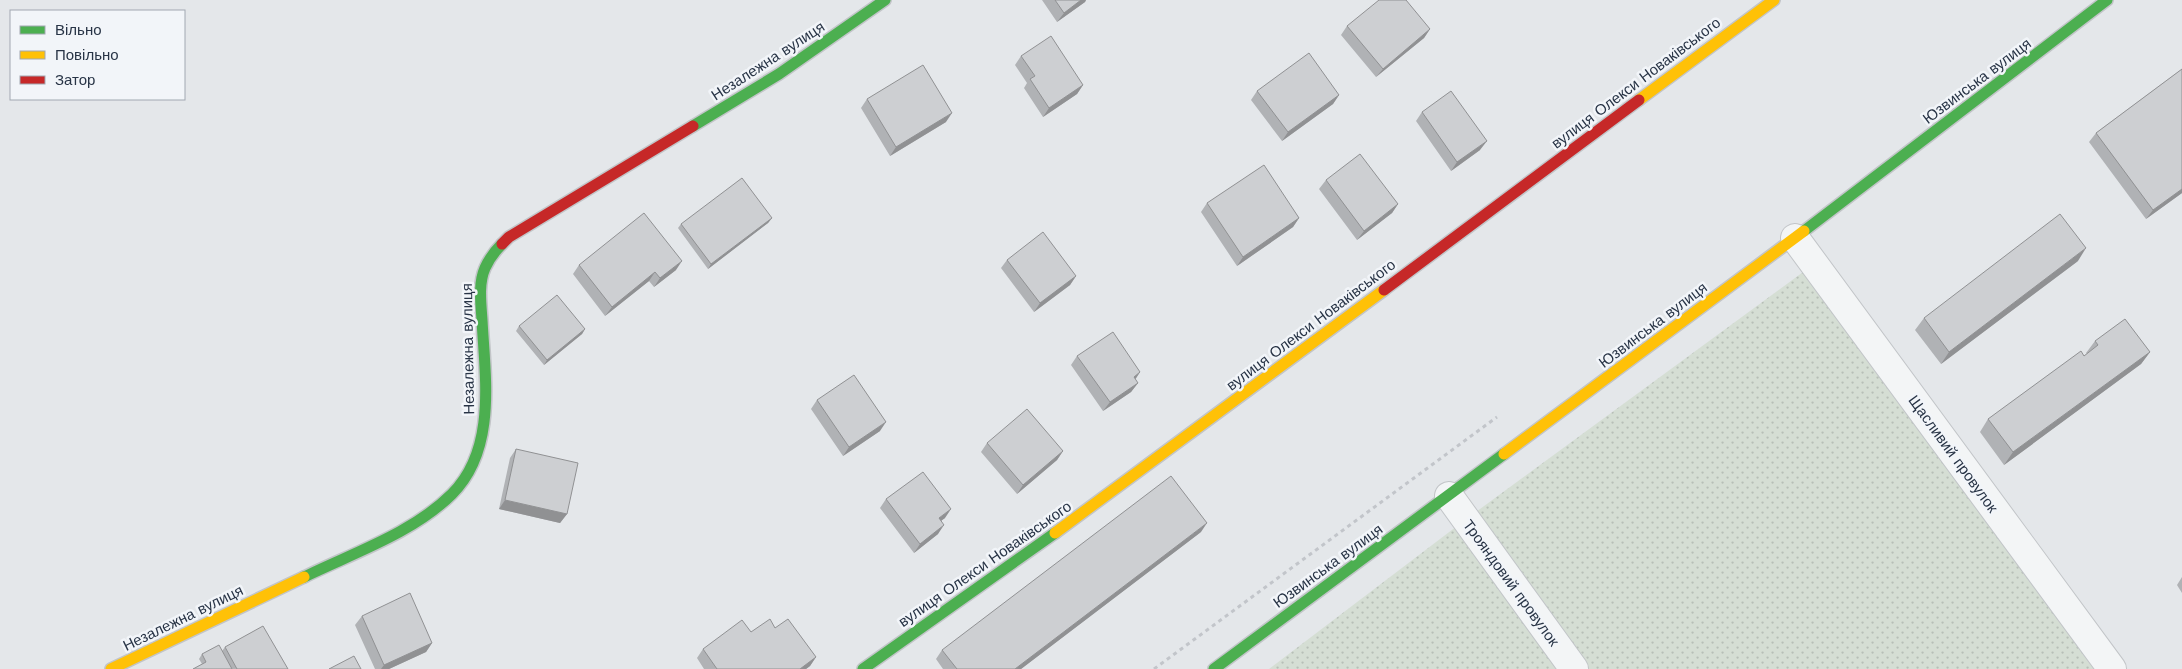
<svg xmlns="http://www.w3.org/2000/svg" width="2182" height="669" font-family="'Work Sans',sans-serif">
<style>
.green{fill:url(#green-dots)}
.lines{fill:none;stroke-linecap:round;stroke-linejoin:round}
.street-casing{stroke:#c2c5c8;stroke-width:30}
.fast-casing{stroke:#c2c5c8;stroke-width:14}
.slow-casing{stroke:#c2c5c8;stroke-width:14}
.jam-casing{stroke:#c2c5c8;stroke-width:14}
.path{stroke:#c2c5ca;stroke-width:3;stroke-dasharray:4 4;stroke-linecap:butt}
.street{stroke:#f3f5f6;stroke-width:28}
.fast{stroke:#4caf50;stroke-width:11}
.slow{stroke:#ffc107;stroke-width:11}
.jam{stroke:#c62828;stroke-width:11}
.wall{fill:#b0b2b5}
.shaded-wall{fill:#909193}
.building{fill:#cdcfd2;stroke:#909193}
.labels{text-anchor:middle;stroke-width:5;stroke-linejoin:round;paint-order:stroke}
.street-label{font-size:15px;fill:#283446;stroke:#f2f5f9}
</style>
<defs>
<pattern id="green-dots" width="8" height="8" patternUnits="userSpaceOnUse" patternTransform="scale(1.25)"><rect width="8" height="8" fill="#d5ded4"/><path d="M2 2h.1M6 6h.1" fill="none" stroke="#b7bfb7" stroke-width="1.8" stroke-linecap="round"/></pattern>
</defs>
<rect width="100%" height="100%" fill="#e4e7ea"/>
<path class="green" d="M 1814,264 L 2112,669 L 1269,669 L 1465,520 Z"/>
<g class="lines">
<g class="street-casing">
<path id="street" d="M 1795,238 L 2112,669
M 1449,496 L 1574,669"/>
</g>
<g class="fast-casing">
<path id="fast" d="M 693,126 L 779,74 L 885,0
M 1804,231 L 2107,0
M 304,577 C 353,553 413,533 452,494 C 497,449 485,377 482,320 C 481,304 478,284 485,268 C 489,259 495,251 502,244
M 863,669 L 1055,533
M 1214,669 L 1504,454"/>
</g>
<g class="slow-casing">
<path id="slow" d="M 1639,100 L 1774,0
M 1504,454 L 1804,231
M 1055,533 L 1384,290
M 111,669 L 304,577"/>
</g>
<g class="jam-casing">
<path id="jam" d="M 502,244 L 509,237 L 693,126
M 1384,290 L 1639,100"/>
</g>
<path class="path" d="M 1154,669 L 1497,417"/>
<use href="#street" class="street"/>
<use href="#fast" class="fast"/>
<use href="#slow" class="slow"/>
<use href="#jam" class="jam"/>
</g>
<path class="wall" d="M 1042,0 L 1086,0 L 1085,2 L 1057,22 Z
M 1347,26 L 1430,29 L 1424,38 L 1376,77 L 1341,35 Z
M 1021,56 L 1083,85 L 1077,94 L 1043,117 L 1024,88 L 1027,83 L 1015,65 Z
M 2182,69 L 2182,193 L 2146,219 L 2089,142 L 2096,133 Z
M 1257,91 L 1339,95 L 1333,104 L 1282,141 L 1251,100 Z
M 867,99 L 946,122 L 890,156 L 861,108 Z
M 1422,112 L 1480,150 L 1451,171 L 1416,121 Z
M 1326,180 L 1398,204 L 1392,213 L 1357,240 L 1319,189 Z
M 1207,203 L 1299,218 L 1293,227 L 1237,266 L 1201,212 Z
M 772,218 L 768,223 L 708,269 L 678,228 L 681,224 Z
M 1007,260 L 1076,276 L 1070,285 L 1034,312 L 1001,268 Z
M 2078,261 L 1941,364 L 1915,330 L 1924,318 Z
M 579,265 L 676,270 L 654,287 L 649,281 L 605,316 L 573,274 Z
M 519,326 L 585,329 L 582,334 L 544,365 L 516,331 Z
M 2095,341 L 2150,352 L 2141,364 L 2004,465 L 1980,432 L 1988,419 L 2087,354 L 2086,353 Z
M 1077,356 L 1140,372 L 1135,380 L 1138,383 L 1131,392 L 1103,411 L 1071,365 Z
M 817,400 L 880,431 L 843,456 L 811,409 Z
M 987,443 L 1063,451 L 1057,460 L 1017,494 L 981,452 Z
M 516,449 L 567,514 L 560,523 L 499,509 L 510,458 Z
M 886,499 L 945,518 L 941,521 L 938,534 L 914,553 L 880,508 Z
M 1201,532 L 1021,669 L 943,669 L 936,659 L 942,650 Z
M 2182,577 L 2182,593 L 2177,585 Z
M 362,616 L 432,643 L 426,652 L 389,669 L 375,669 L 355,625 Z
M 775,628 L 816,657 L 810,666 L 806,669 L 704,669 L 697,658 L 703,649 L 751,632 Z
M 225,647 L 288,669 L 193,669 L 202,664 L 199,659 L 202,654 L 222,651 Z"/>
<path class="shaded-wall" d="M 1081,0 L 1086,0 L 1085,2 L 1057,22 L 1064,13 Z
M 1430,29 L 1424,38 L 1376,77 L 1383,69 Z
M 1083,85 L 1077,94 L 1043,117 L 1049,108 Z
M 1339,95 L 1333,104 L 1282,141 L 1288,132 Z
M 952,113 L 946,122 L 890,156 L 896,147 Z
M 1487,141 L 1480,150 L 1451,171 L 1457,162 Z
M 2182,189 L 2182,193 L 2146,219 L 2153,210 Z
M 1398,204 L 1392,213 L 1357,240 L 1364,231 Z
M 772,218 L 768,223 L 708,269 L 711,264 Z
M 1299,218 L 1293,227 L 1237,266 L 1243,257 Z
M 2086,248 L 2078,261 L 1941,364 L 1949,352 Z
M 682,261 L 676,270 L 654,287 L 660,278 Z
M 655,272 L 649,281 L 605,316 L 612,307 Z
M 1076,276 L 1070,285 L 1034,312 L 1040,303 Z
M 585,329 L 582,334 L 544,365 L 547,360 Z
M 2150,352 L 2141,364 L 2004,465 L 2013,452 Z
M 1140,372 L 1134,381 L 1134,377 Z
M 1138,383 L 1131,392 L 1103,411 L 1110,402 Z
M 886,422 L 880,431 L 843,456 L 849,447 Z
M 1063,451 L 1057,460 L 1017,494 L 1023,485 Z
M 505,500 L 567,514 L 560,523 L 499,509 Z
M 951,509 L 945,518 L 932,527 L 939,518 Z
M 1207,523 L 1201,532 L 1021,669 L 1015,669 Z
M 944,525 L 938,534 L 914,553 L 920,544 Z
M 432,643 L 426,652 L 389,669 L 381,669 L 384,665 Z
M 816,657 L 810,666 L 806,669 L 800,669 Z"/>
<path class="building" d="M 1055,0 L 1081,0 L 1064,13 Z
M 1379,0 L 1406,0 L 1430,29 L 1383,69 L 1347,26 Z
M 1051,36 L 1083,85 L 1049,108 L 1030,79 L 1035,76 L 1021,56 Z
M 1309,53 L 1339,95 L 1288,132 L 1257,91 Z
M 923,65 L 952,113 L 896,147 L 867,99 Z
M 2182,69 L 2182,189 L 2153,210 L 2096,133 Z
M 1451,91 L 1487,141 L 1457,162 L 1422,112 Z
M 1360,154 L 1398,204 L 1364,231 L 1326,180 Z
M 1264,165 L 1299,218 L 1243,257 L 1207,203 Z
M 742,178 L 772,218 L 711,264 L 681,224 Z
M 644,213 L 682,261 L 660,278 L 655,272 L 612,307 L 579,265 Z
M 2060,214 L 2086,248 L 1949,352 L 1924,318 Z
M 1043,232 L 1076,276 L 1040,303 L 1007,260 Z
M 557,295 L 585,329 L 547,360 L 519,326 Z
M 2125,319 L 2150,352 L 2013,452 L 1988,419 L 2081,351 L 2084,356 L 2098,345 L 2095,341 Z
M 1113,332 L 1140,372 L 1134,377 L 1138,383 L 1110,402 L 1077,356 Z
M 854,375 L 886,422 L 849,447 L 817,400 Z
M 1027,409 L 1063,451 L 1023,485 L 987,443 Z
M 516,449 L 578,463 L 567,514 L 505,500 Z
M 923,472 L 951,509 L 939,518 L 944,525 L 920,544 L 886,499 Z
M 1171,476 L 1207,523 L 1015,669 L 957,669 L 942,650 Z
M 410,593 L 432,643 L 384,665 L 362,616 Z
M 770,619 L 775,628 L 788,619 L 816,657 L 800,669 L 717,669 L 703,649 L 742,620 L 751,632 Z
M 263,626 L 288,669 L 237,669 L 225,647 Z
M 219,645 L 232,669 L 193,669 L 206,662 L 202,654 Z
M 354,656 L 361,669 L 329,669 Z"/>
<g class="labels">
<g class="street-label">
<text transform="translate(768 61) rotate(-33)" y="5">Незалежна вулиця</text>
<text transform="translate(1977 81) rotate(-37)" y="5">Юзвинська вулиця</text>
<text transform="translate(1636 83) rotate(-37)" y="5">вулиця Олекси Новаківського</text>
<text transform="translate(1311 325) rotate(-37)" y="5">вулиця Олекси Новаківського</text>
<text transform="translate(1653 325) rotate(-37)" y="5">Юзвинська вулиця</text>
<text transform="translate(468 349) rotate(-91)" y="5">Незалежна вулиця</text>
<text transform="translate(1953 454) rotate(54)" y="5">Щасливий провулок</text>
<text transform="translate(985 564) rotate(-35)" y="5">вулиця Олекси Новаківського</text>
<text transform="translate(1328 566) rotate(-36)" y="5">Юзвинська вулиця</text>
<text transform="translate(1511 583) rotate(54)" y="5">Трояндовий провулок</text>
<text transform="translate(183 618) rotate(-26)" y="5">Незалежна вулиця</text>
</g>
</g>
<rect x="10" y="10" width="175" height="90" fill="#f2f5f9" stroke="#a1a8b1"/>
<rect x="20" y="26" width="25" height="8" fill="#4caf50" stroke="#a1a8b1"/>
<text x="55" y="35" font-size="15" fill="#283446">Вільно</text>
<rect x="20" y="51" width="25" height="8" fill="#ffc107" stroke="#a1a8b1"/>
<text x="55" y="60" font-size="15" fill="#283446">Повільно</text>
<rect x="20" y="76" width="25" height="8" fill="#c62828" stroke="#a1a8b1"/>
<text x="55" y="85" font-size="15" fill="#283446">Затор</text>
</svg>
